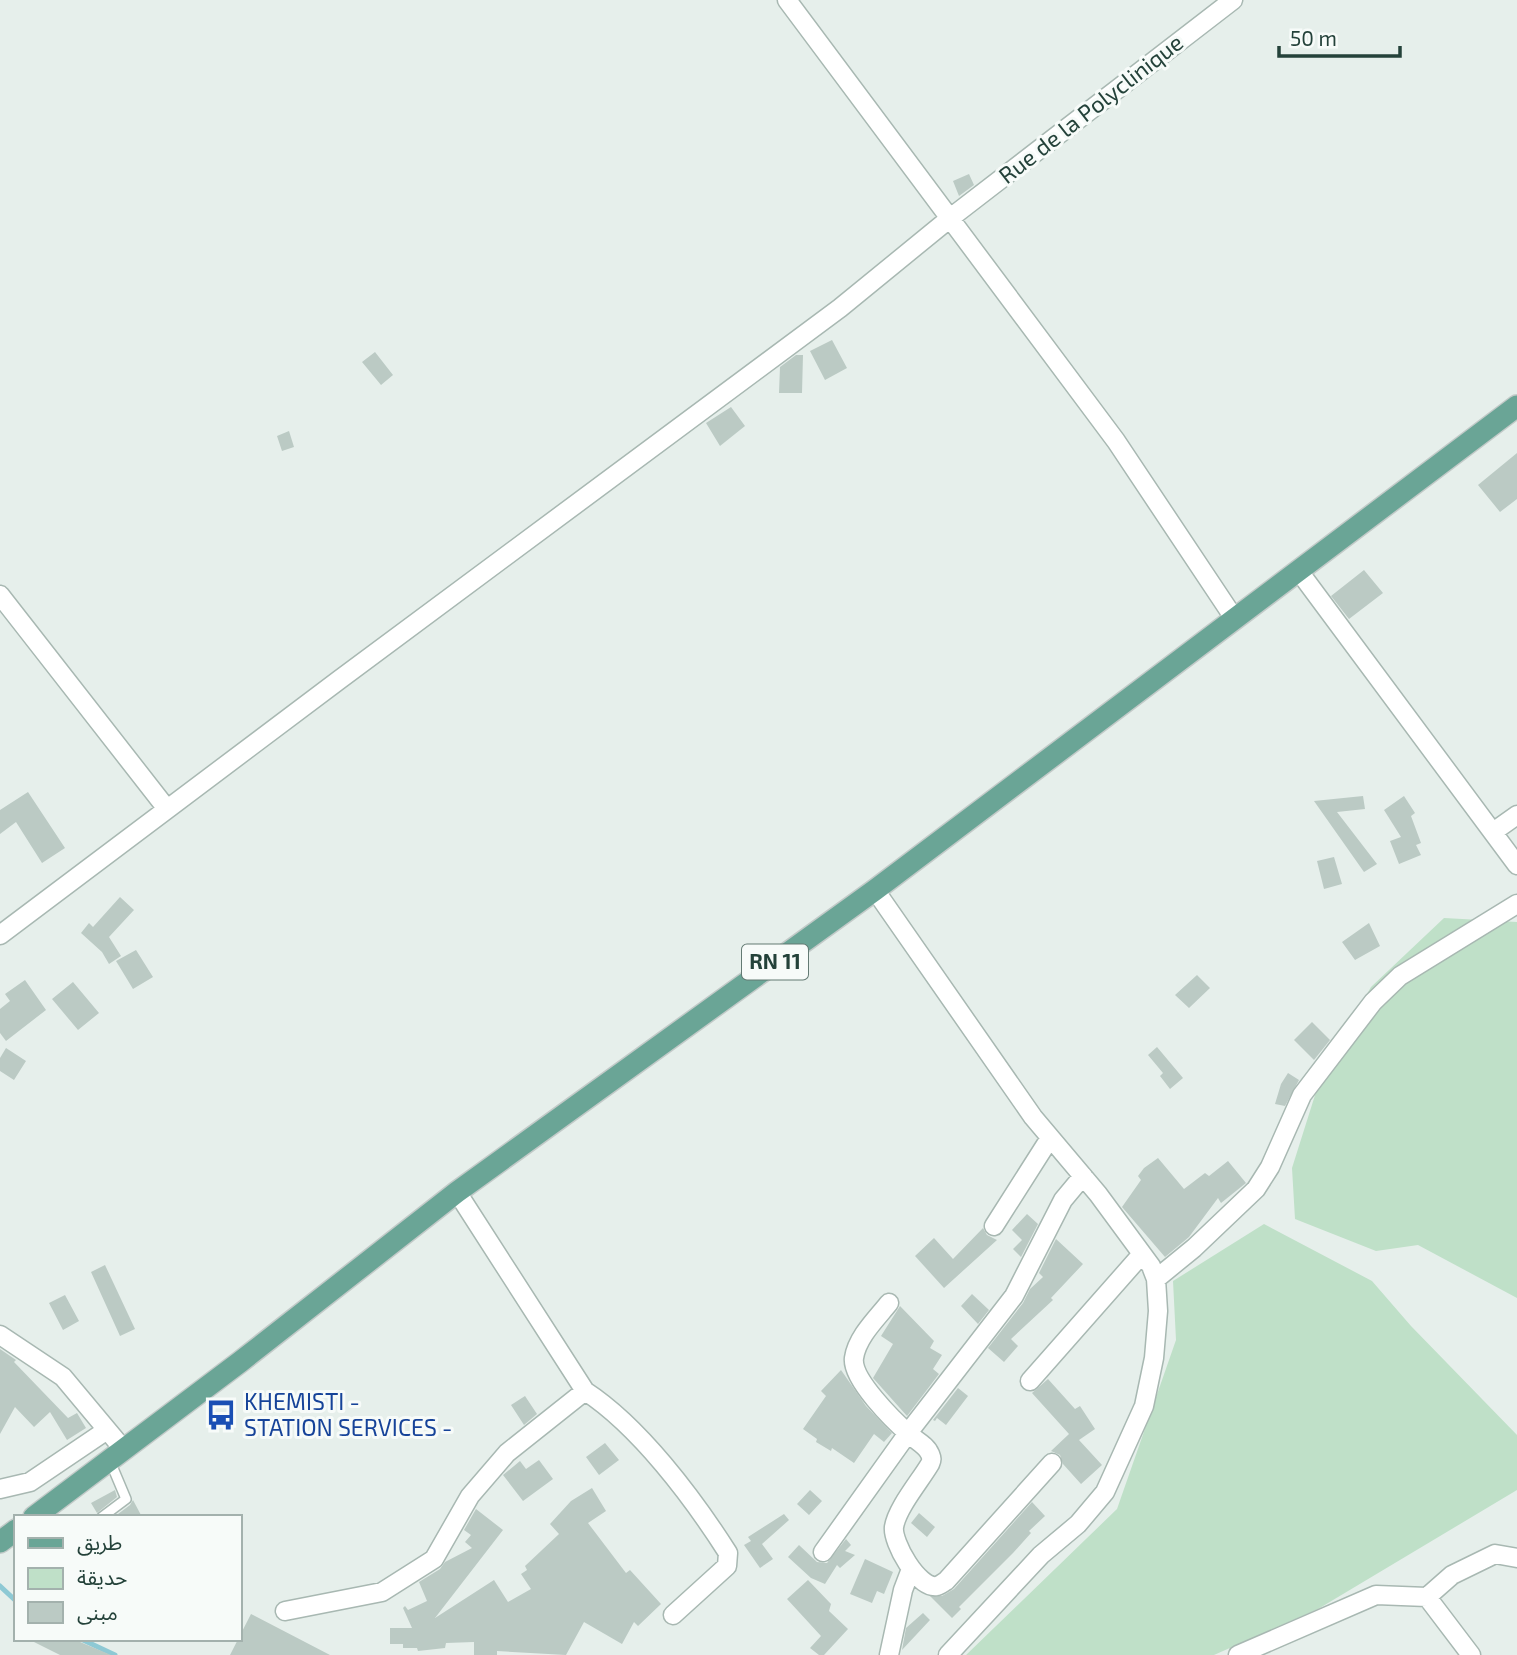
<svg xmlns="http://www.w3.org/2000/svg" width="1517" height="1655" font-family="'Exo 2','Noto Sans Arabic',sans-serif">
<style>
.green{fill:#bfe0c8}
.lines{fill:none;stroke-linecap:round;stroke-linejoin:round}
.stream{stroke:#8ec9d4;stroke-width:5}
.building{fill:#bbcac4}
.lane-casing{stroke:#a8b8b2;stroke-width:12}
.street-casing{stroke:#a8b8b2;stroke-width:21}
.primary-casing{stroke:#c2cac8;stroke-width:24}
.lane{stroke:#fff;stroke-width:9}
.street{stroke:#fff;stroke-width:18}
.primary{stroke:#6aa596;stroke-width:21}
.labels{text-anchor:middle;stroke-width:6;stroke-linejoin:round;paint-order:stroke}
.shield{fill:#f7fbf9;stroke:#637a73;stroke-width:2}
.shield-label{font-size:21px;font-weight:bold;fill:#24423a}
.street-label{font-size:23px;fill:#24423a;stroke:#f7fbf9}
.transit-label{font-size:23px;fill:#164399;stroke:#f7fbf9;text-anchor:start}
</style>
<rect width="100%" height="100%" fill="#e6efeb"/>
<path class="green" d="M 1444,918 L 1517,922 L 1517,1298 L 1418,1245 L 1376,1251 L 1295,1219 L 1292,1168 L 1322,1073 L 1371,987 Z
M 1264,1224 L 1372,1281 L 1411,1326 L 1517,1435 L 1517,1490 L 1318,1609 L 1214,1655 L 966,1655 L 1117,1509 L 1176,1340 L 1173,1281 Z"/>
<g class="lines">
<path class="stream" d="M 0,1586 L 16,1601
M 81,1639 L 115,1655"/>
</g>
<path class="building" d="M 969,174 L 974,185 L 959,196 L 953,181 Z
M 832,340 L 847,368 L 825,380 L 810,351 Z
M 375,352 L 393,375 L 381,385 L 362,362 Z
M 796,355 L 803,355 L 802,393 L 779,393 L 780,367 Z
M 731,407 L 745,426 L 720,446 L 706,423 Z
M 289,431 L 294,447 L 282,451 L 277,436 Z
M 1517,453 L 1517,499 L 1500,512 L 1478,485 Z
M 1364,570 L 1383,593 L 1349,619 L 1331,596 Z
M 28,792 L 65,848 L 42,863 L 16,822 L 0,834 L 0,810 Z
M 1363,796 L 1365,809 L 1337,812 L 1377,864 L 1364,872 L 1314,801 Z
M 1404,796 L 1415,813 L 1411,816 L 1421,843 L 1416,845 L 1421,855 L 1399,864 L 1390,841 L 1401,837 L 1384,810 Z
M 1334,857 L 1342,884 L 1324,889 L 1317,861 Z
M 120,897 L 134,910 L 109,937 L 121,956 L 109,964 L 102,952 L 81,933 L 89,923 L 93,927 Z
M 1369,923 L 1380,946 L 1355,960 L 1342,942 Z
M 136,950 L 153,977 L 133,989 L 116,961 Z
M 1197,975 L 1210,988 L 1189,1008 L 1175,995 Z
M 25,980 L 46,1010 L 6,1041 L 0,1033 L 0,1009 L 10,1001 L 5,994 Z
M 73,982 L 99,1013 L 78,1030 L 52,999 Z
M 1312,1022 L 1330,1040 L 1314,1060 L 1294,1040 Z
M 1157,1047 L 1183,1078 L 1170,1089 L 1160,1076 L 1163,1073 L 1148,1055 Z
M 6,1048 L 26,1061 L 14,1080 L 0,1071 L 0,1058 Z
M 1288,1073 L 1299,1080 L 1285,1106 L 1275,1104 L 1281,1084 Z
M 1158,1158 L 1184,1189 L 1205,1173 L 1209,1176 L 1228,1161 L 1246,1183 L 1221,1203 L 1218,1198 L 1189,1237 L 1165,1257 L 1122,1207 L 1141,1180 L 1138,1176 L 1144,1168 Z
M 1027,1214 L 1038,1224 L 1021,1257 L 1013,1249 L 1022,1240 L 1012,1230 Z
M 983,1228 L 987,1235 L 997,1240 L 944,1288 L 915,1256 L 934,1238 L 953,1259 Z
M 1056,1239 L 1083,1264 L 1051,1298 L 1053,1300 L 1011,1339 L 1018,1346 L 1004,1362 L 988,1348 L 1023,1303 L 1030,1289 L 1043,1277 L 1039,1273 Z
M 105,1265 L 135,1329 L 120,1336 L 91,1272 Z
M 972,1294 L 989,1310 L 978,1324 L 961,1306 Z
M 65,1295 L 79,1321 L 63,1330 L 49,1303 Z
M 900,1306 L 934,1341 L 930,1348 L 942,1355 L 933,1369 L 939,1374 L 907,1416 L 873,1378 L 893,1344 L 881,1336 Z
M 0,1349 L 16,1360 L 14,1362 L 68,1418 L 77,1413 L 86,1428 L 67,1440 L 50,1412 L 34,1427 L 15,1407 L 0,1434 Z
M 841,1370 L 866,1406 L 892,1433 L 884,1442 L 874,1434 L 854,1463 L 832,1448 L 831,1451 L 816,1442 L 817,1439 L 803,1429 L 826,1396 L 821,1391 Z
M 1048,1379 L 1075,1409 L 1080,1406 L 1095,1429 L 1079,1440 L 1102,1465 L 1081,1484 L 1063,1464 L 1060,1455 L 1051,1451 L 1069,1434 L 1032,1393 Z
M 958,1388 L 968,1396 L 946,1425 L 937,1418 L 935,1421 L 933,1420 Z
M 525,1396 L 537,1414 L 524,1425 L 511,1405 Z
M 605,1443 L 619,1460 L 599,1475 L 586,1457 Z
M 539,1460 L 553,1479 L 523,1501 L 503,1475 L 520,1461 L 526,1469 Z
M 592,1488 L 606,1511 L 588,1523 L 626,1573 L 630,1570 L 661,1604 L 638,1626 L 634,1622 L 622,1644 L 584,1622 L 566,1655 L 497,1651 L 497,1655 L 474,1655 L 474,1642 L 446,1643 L 445,1648 L 418,1651 L 417,1648 L 403,1648 L 403,1644 L 390,1644 L 390,1628 L 412,1628 L 403,1608 L 405,1606 L 408,1610 L 427,1601 L 419,1582 L 440,1569 L 445,1562 L 472,1548 L 465,1542 L 471,1535 L 464,1530 L 476,1509 L 503,1530 L 435,1618 L 494,1580 L 508,1602 L 531,1589 L 521,1574 L 527,1570 L 525,1566 L 559,1534 L 550,1524 L 571,1501 Z
M 115,1490 L 117,1497 L 97,1513 L 91,1503 Z
M 810,1490 L 822,1501 L 809,1515 L 797,1504 Z
M 133,1500 L 142,1517 L 114,1517 L 130,1505 Z
M 1032,1502 L 1045,1516 L 1029,1531 L 1031,1533 L 1013,1553 L 959,1607 L 961,1609 L 952,1618 L 930,1596 L 942,1596 L 954,1589 Z
M 919,1513 L 935,1527 L 927,1537 L 911,1523 Z
M 784,1514 L 789,1520 L 762,1544 L 773,1559 L 760,1568 L 744,1545 L 751,1541 L 748,1537 Z
M 846,1539 L 851,1545 L 845,1551 L 855,1555 L 840,1568 L 837,1565 L 825,1584 L 811,1578 L 788,1557 L 799,1545 L 817,1562 L 827,1563 Z
M 865,1559 L 893,1572 L 884,1594 L 877,1591 L 872,1603 L 850,1594 Z
M 808,1580 L 831,1604 L 829,1611 L 848,1629 L 824,1655 L 819,1655 L 810,1648 L 821,1636 L 787,1599 Z
M 923,1613 L 930,1620 L 902,1650 L 906,1628 Z
M 251,1614 L 330,1655 L 230,1655 Z
M 28,1639 L 73,1639 L 111,1655 L 60,1655 Z"/>
<g class="lines">
<g class="lane-casing">
<path id="lane" d="M 102,1517 L 126,1499 L 110,1461"/>
</g>
<g class="street-casing">
<path id="street" d="M 787,0 L 1116,441 L 1234,618
M 1298,570 L 1517,865
M 0,595 L 167,809
M 1493,832 L 1517,815
M 875,890 L 1033,1117 L 1098,1194 L 1151,1266 L 1156,1279 L 1158,1311 L 1154,1358 L 1144,1406 L 1105,1492 L 1078,1524 L 1041,1555 L 948,1655
M 0,935 L 339,680 L 840,308 L 949,219 L 1233,0
M 994,1226 L 1050,1138
M 1156,1279 L 1194,1248 L 1256,1189 L 1270,1167 L 1302,1095 L 1373,1002 L 1400,976 L 1517,904
M 889,1303 C 877,1318 857,1337 854,1358 C 851,1379 894,1421 910,1435 C 917,1441 927,1446 930,1454 C 932,1459 932,1459 930,1464 C 920,1481 897,1508 894,1527 C 892,1542 918,1589 937,1586 C 939,1586 944,1582 946,1581 L 1052,1463
M 0,1335 L 63,1377 L 124,1450
M 1030,1381 L 1142,1254
M 585,1391 C 639,1426 693,1498 728,1553 L 727,1566 L 673,1615
M 0,1489 L 30,1482 L 107,1430
M 823,1552 L 908,1433 L 1014,1296 L 1063,1200 L 1083,1176
M 1427,1597 L 1452,1575 L 1495,1554 L 1517,1558
M 285,1611 L 382,1592 L 434,1559 L 470,1496 L 507,1453 L 585,1391 L 457,1192
M 889,1655 L 903,1590 L 911,1569
M 1238,1655 L 1376,1595 L 1427,1597 L 1471,1655"/>
</g>
<g class="primary-casing">
<path id="primary" d="M 34,1517 L 240,1362 L 457,1192 L 875,890 L 1517,406
M 0,1542 L 16,1530"/>
</g>
<use href="#lane" class="lane"/>
<use href="#street" class="street"/>
<use href="#primary" class="primary"/>
</g>
<defs>
<g id="bus-bare" transform="scale(2.415)"><path d="M-5-6H5V4H4V6H2V4H-2V6H-4V4H-5ZM-3.5-4V0h7V-4ZM-3.5 1.2v1.5H-2V1.2ZM2 1.2v1.5H3.5V1.2Z" fill="#1a4fb4" stroke="#f7fbf9" stroke-width="2.5" paint-order="stroke"/></g>
</defs>
<g fill-rule="evenodd">
<use href="#bus-bare" x="221" y="1415"/>
</g>
<g class="labels">
<rect class="shield" x="742" y="944.5" width="66" height="35" rx="5"/>
<g class="shield-label">
<text x="775" y="969">RN 11</text>
</g>
<g class="street-label">
<text transform="translate(1091 109) rotate(-38)" y="8">Rue de la Polyclinique</text>
</g>
<g class="transit-label">
<text x="244" y="1410">KHEMISTI -<tspan x="244" dy="26">STATION SERVICES -</tspan></text>
</g>
</g>
<rect x="14" y="1515" width="228" height="126" fill="#f7fbf9" stroke="#a3b1ad" stroke-width="2"/>
<rect x="28" y="1538" width="35" height="10" fill="#6aa596" stroke="#a3b1ad" stroke-width="2"/>
<text x="77" y="1550" font-size="21" fill="#24423a">طريق</text>
<rect x="28" y="1568" width="35" height="21" fill="#bfe0c8" stroke="#a3b1ad" stroke-width="2"/>
<text x="77" y="1585" font-size="21" fill="#24423a">حديقة</text>
<rect x="28" y="1602" width="35" height="21" fill="#bbcac4" stroke="#a3b1ad" stroke-width="2"/>
<text x="77" y="1620" font-size="21" fill="#24423a">مبنى</text>
<path d="M1279 46v10h121v-10" fill="none" stroke="#24423a" stroke-width="3.5"/>
<text x="1290" y="46" font-size="21" fill="#24423a" stroke="#f7fbf9" stroke-width="5" paint-order="stroke">50 m</text>
</svg>
